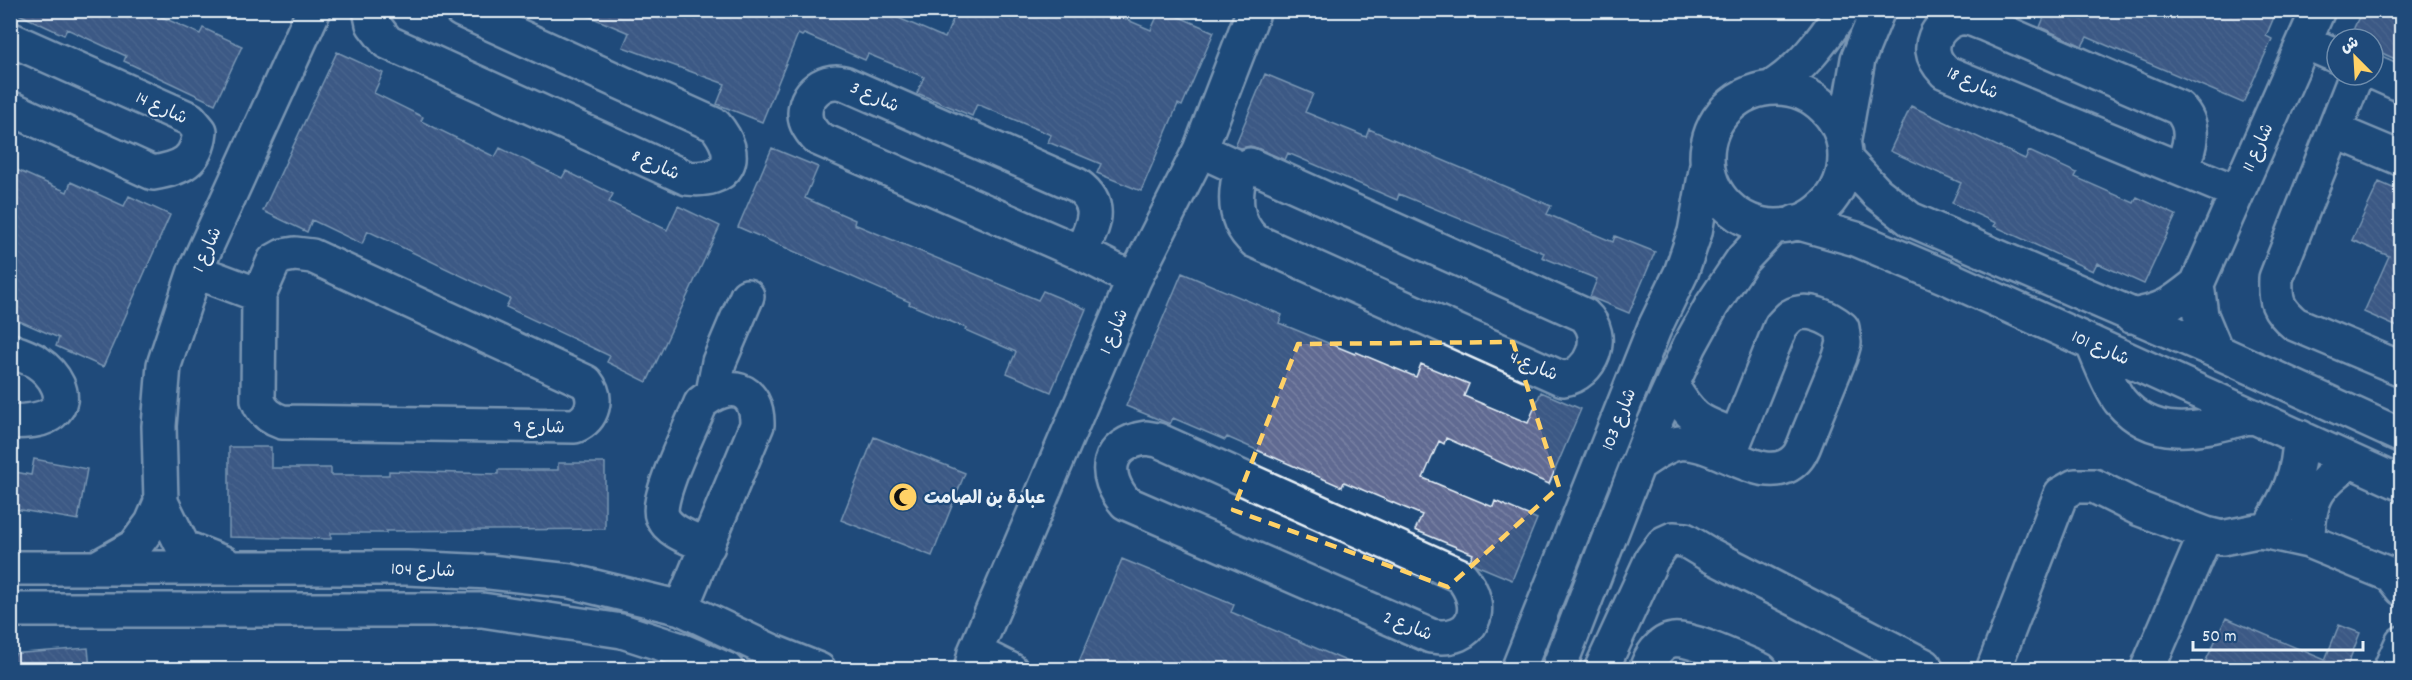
<svg xmlns="http://www.w3.org/2000/svg" width="2412" height="680" font-family="Dekko,'Playpen Sans Arabic',sans-serif">
<style>
.building{fill:url(#building-back-hatch);stroke:#e8f1f8;stroke-width:1.5}
.lines{fill:none;stroke-linecap:round;stroke-linejoin:round}
.minor-casing{stroke:#e8f1f8;stroke-width:38}
.minor{stroke:#1f4a7a;stroke-width:33}
.marked{fill:none;stroke:#ffd166;stroke-width:4.5;stroke-dasharray:12 8;stroke-linejoin:round}
.labels{text-anchor:middle;stroke-width:4.5;stroke-linejoin:round;paint-order:stroke}
.street-label{font-size:18px;fill:#e8f1f8;stroke:#1f4a7a}
.poi-label{font-size:18px;font-weight:bold;fill:#e8f1f8;stroke:#1f4a7a;text-anchor:start}
</style>
<defs>
<pattern id="building-back-hatch" width="6" height="6" patternUnits="userSpaceOnUse" patternTransform="scale(1.5)"><rect width="6" height="6" fill="#606a92"/><path d="M-1 5l2 2M0 0l6 6M5-1l2 2" fill="none" stroke="#7780a2"/></pattern>
</defs>
<rect width="100%" height="100%" fill="#1f4a7a"/>
<filter id="ink" filterUnits="userSpaceOnUse"><feTurbulence type="fractalNoise" baseFrequency=".0167" numOctaves="2"/><feDisplacementMap in="SourceGraphic" scale="12" xChannelSelector="R" yChannelSelector="G"/><feConvolveMatrix kernelMatrix="1 2 1 2 8 2 1 2 1" color-interpolation-filters="sRGB"/></filter>
<g filter="url(#ink)">
<path class="building" d="M 10,10 L 146,10 L 200,34 L 203,28 L 242,46 L 215,104 L 124,61 L 126,56 L 67,29 L 64,35 Z
M 574,10 L 880,10 L 945,38 L 957,10 L 1104,10 L 1151,30 L 1160,10 L 1163,10 L 1214,32 L 1182,106 L 1178,104 L 1141,191 L 1097,173 L 1101,164 L 1048,142 L 1051,135 L 977,104 L 972,116 L 917,93 L 924,77 L 868,54 L 865,60 L 804,34 L 802,36 L 798,34 L 762,122 L 717,104 L 725,84 L 623,47 L 629,33 Z
M 2047,10 L 2277,10 L 2266,36 L 2272,39 L 2243,103 L 2087,37 L 2082,46 L 2040,27 Z
M 2362,10 L 2402,10 L 2402,62 L 2373,49 L 2373,39 L 2349,39 Z
M 337,52 L 383,73 L 374,93 L 423,117 L 421,121 L 495,157 L 500,148 L 562,178 L 566,171 L 613,194 L 609,202 L 667,230 L 678,206 L 720,226 L 647,382 L 607,362 L 610,356 L 506,307 L 510,299 L 368,231 L 362,244 L 312,220 L 307,232 L 263,211 Z
M 1265,74 L 1313,94 L 1305,112 L 1366,137 L 1369,129 L 1551,206 L 1547,214 L 1613,242 L 1615,236 L 1655,252 L 1629,313 L 1590,297 L 1597,279 L 1542,257 L 1544,253 L 1399,194 L 1397,200 L 1288,153 L 1285,160 L 1257,148 L 1250,146 L 1241,148 L 1235,146 Z
M 1911,106 L 2025,159 L 2029,151 L 2077,173 L 2075,177 L 2134,203 L 2137,197 L 2176,215 L 2144,284 L 2097,263 L 2093,271 L 1994,226 L 1996,223 L 1952,203 L 1961,183 L 1890,151 Z
M 772,148 L 818,167 L 805,198 L 855,220 L 854,224 L 1038,300 L 1043,291 L 1086,309 L 1051,392 L 1007,373 L 1016,352 L 965,330 L 966,328 L 909,304 L 910,302 L 738,227 Z
M 10,167 L 67,192 L 71,182 L 124,206 L 129,196 L 170,215 L 103,367 L 56,346 L 59,338 L 10,317 Z
M 2379,182 L 2402,192 L 2402,329 L 2364,312 L 2389,256 L 2352,240 Z
M 1182,273 L 1282,315 L 1279,323 L 1355,354 L 1356,352 L 1416,377 L 1421,364 L 1469,384 L 1464,396 L 1528,423 L 1541,392 L 1581,409 L 1549,484 L 1446,438 L 1444,444 L 1439,441 L 1423,478 L 1493,507 L 1495,501 L 1537,519 L 1512,580 L 1476,565 L 1470,560 L 1473,554 L 1415,530 L 1422,515 L 1344,482 L 1342,487 L 1227,437 L 1225,440 L 1173,418 L 1170,424 L 1126,406 Z
M 874,437 L 965,473 L 932,556 L 841,520 Z
M 229,447 L 271,447 L 271,468 L 331,468 L 331,475 L 389,475 L 389,471 L 498,474 L 498,470 L 558,470 L 558,463 L 605,463 L 605,529 L 386,531 L 386,533 L 331,533 L 331,539 L 229,537 Z
M 34,459 L 87,469 L 78,520 L 10,508 L 10,471 L 31,475 Z
M 1122,559 L 1234,605 L 1231,612 L 1365,669 L 1076,669 Z
M 2226,618 L 2325,660 L 2339,625 L 2360,633 L 2346,669 L 2202,669 Z
M 88,648 L 90,669 L 10,669 L 10,654 Z"/>
<g class="lines">
<g class="minor-casing">
<path id="minor" d="M 370,10 L 373,24 L 387,42 L 687,178 C 729,183 742,157 715,125 L 461,10
M 10,39 L 190,119 L 200,131 C 197,162 182,168 153,173 L 10,108
M 2305,42 L 2337,56
M 2373,72 L 2402,85
M 2356,75 L 2276,278 C 2275,301 2277,309 2295,324 L 2402,369
M1707 157a69 69 0 1 1 138 0a69 69 0 1 1-138 0Z
M 1771,88 C 1802,68 1822,42 1843,10
M 2335,131 L 2402,159
M 1844,139 L 1858,59 L 1878,10
M 1200,150 L 1241,169 L 1250,165 L 1584,315 C 1607,336 1592,374 1563,379 L 1255,241 C 1233,222 1234,195 1241,169
M 1845,159 L 1877,193 L 1910,219 L 2216,351 L 2402,436
M 2181,169 C 2190,148 2197,126 2179,108 L 1985,24 C 1979,22 1973,19 1967,18 C 1949,16 1931,33 1933,51 C 1934,60 1939,66 1945,72 L 2236,192
M 1796,222 L 1856,239 L 1948,278 L 2402,484
M 1081,253 C 1092,226 1106,206 1077,185 L 844,83 C 822,77 800,98 806,121 C 808,128 813,133 817,138 L 1081,253 L 1134,280
M 295,254 L 312,256 L 586,382 C 599,398 593,418 575,426 L 282,422 C 270,418 262,412 258,400 L 259,295 L 274,261 L 283,256 Z
M 195,271 L 259,295
M 2197,284 L 2201,315 L 2216,351
M 2131,316 C 2164,311 2172,304 2197,284 L 2318,10
M 2092,343 C 2100,360 2109,387 2120,401 C 2157,445 2206,427 2253,416
M 10,350 C 19,354 29,357 37,362 C 52,372 72,397 52,413 C 41,422 24,421 10,422
M 1672,386 C 1692,421 1700,422 1736,436
M 713,393 L 719,362 L 747,296
M 1146,438 L 1158,440 L 1461,576 C 1487,607 1475,643 1431,636 L 1126,503 C 1101,475 1106,444 1146,438 Z
M 1638,464 C 1650,457 1664,445 1679,443 C 1716,438 1766,491 1796,459 C 1803,452 1806,439 1810,430 C 1820,405 1830,381 1840,357 L 1844,343 L 1842,328 C 1830,318 1807,306 1791,316 C 1788,318 1784,323 1781,326 L 1729,455
M 2267,532 C 2287,497 2299,478 2300,437
M 2308,541 C 2308,499 2317,484 2351,461
M 224,563 L 183,547 L 161,502 L 159,426 L 164,365 L 195,271 L 314,10
M 98,567 L 135,546 L 152,523 L 161,502
M 10,568 L 407,568 L 490,572 L 570,581 L 681,608 L 771,651 L 819,670
M 681,608 L 757,425 C 758,386 728,380 701,403 C 693,423 655,499 662,516 C 669,533 693,539 708,546
M 10,610 L 482,610 L 622,631 L 678,649 L 727,670
M 975,652 L 1011,670
M 971,670 L 975,652 L 1134,280 L 1200,150 L 1254,10
M 1518,670 L 1654,329 L 1681,273 L 1695,232 L 1707,165
M 1558,670 L 1650,433 L 1690,345 L 1712,305 L 1743,259 L 1774,226
M 1601,670 L 1652,559 L 1664,543 L 1673,539 L 1685,540 L 1710,555 L 1925,666
M 1646,670 C 1650,658 1659,642 1673,640 C 1691,637 1742,662 1761,670
M 1993,670 L 2061,494 L 2075,486 L 2094,486 L 2140,509 L 2206,534 L 2222,538 L 2257,531 L 2267,532 L 2308,541 L 2391,575 L 2402,589
M 2147,670 L 2206,534
M 2390,670 L 2402,643"/>
</g>
<use href="#minor" class="minor"/>
</g>
</g>
<path d="M0 0H2412V680H0ZM 1513,342 L 1559,487 L 1448,587 L 1233,510 L 1298,344 Z" fill="#1f4a7a" fill-opacity=".55" fill-rule="evenodd"/>
<path class="marked" d="M 1513,342 L 1559,487 L 1448,587 L 1233,510 L 1298,344 Z"/>
<defs>
<g id="mosque-disc" transform="scale(1.5)"><circle r="9.5" fill="#ffd166" stroke="#1f4a7a"/><path d="M3.5-4.9A6 6 0 1 0 3.5 4.9A5 5 0 1 1 3.5-4.9Z" fill="#111"/></g>
</defs>
<g fill-rule="evenodd">
<use href="#mosque-disc" x="903" y="497"/>
</g>
<g class="labels">
<g class="street-label">
<text transform="translate(1973 82) rotate(25)" y="6">شارع 18</text>
<text transform="translate(875 96) rotate(24)" y="6">شارع 3</text>
<text transform="translate(162 107) rotate(25)" y="6">شارع 14</text>
<text transform="translate(2257 147) rotate(-65)" y="6">شارع 11</text>
<text transform="translate(656 164) rotate(24)" y="6">شارع 8</text>
<text transform="translate(206 249) rotate(-66)" y="6">شارع 1</text>
<text transform="translate(1113 331) rotate(-67)" y="6">شارع 1</text>
<text transform="translate(2101 347) rotate(24)" y="6">شارع 101</text>
<text transform="translate(1534 365) rotate(23)" y="6">شارع 4</text>
<text transform="translate(1618 419) rotate(-68)" y="6">شارع 103</text>
<text transform="translate(539 426) rotate(1)" y="6">شارع 9</text>
<text transform="translate(423 569) rotate(2)" y="6">شارع 104</text>
<text transform="translate(1408 625) rotate(22)" y="6">شارع 2</text>
</g>
<g class="poi-label">
<text x="924" y="503">عبادة بن الصامت</text>
</g>
</g>
<rect width="2412" height="680" fill="none" stroke="#1f4a7a" stroke-width="36"/>
<rect x="18" y="18" width="2376" height="644" fill="none" stroke="#e8f1f8" stroke-width="2" filter="url(#ink)"/>
<g transform="translate(2355 57) rotate(336)"><circle r="28" fill="#1f4a7a" stroke="#6f8dac" stroke-width="1.5"/>
<path d="M0-4.5L10 22L0 15L-10 22Z" fill="#ffd166"/>
<text y="-9" font-size="16" font-weight="bold" text-anchor="middle" fill="#e8f1f8">ش</text>
</g>
<path d="M2193 641v9h170v-9" fill="none" stroke="#e8f1f8" stroke-width="3"/>
<text x="2202" y="641" font-size="18" fill="#e8f1f8" stroke="#1f4a7a" stroke-width="4.5" paint-order="stroke">50 m</text>
</svg>
